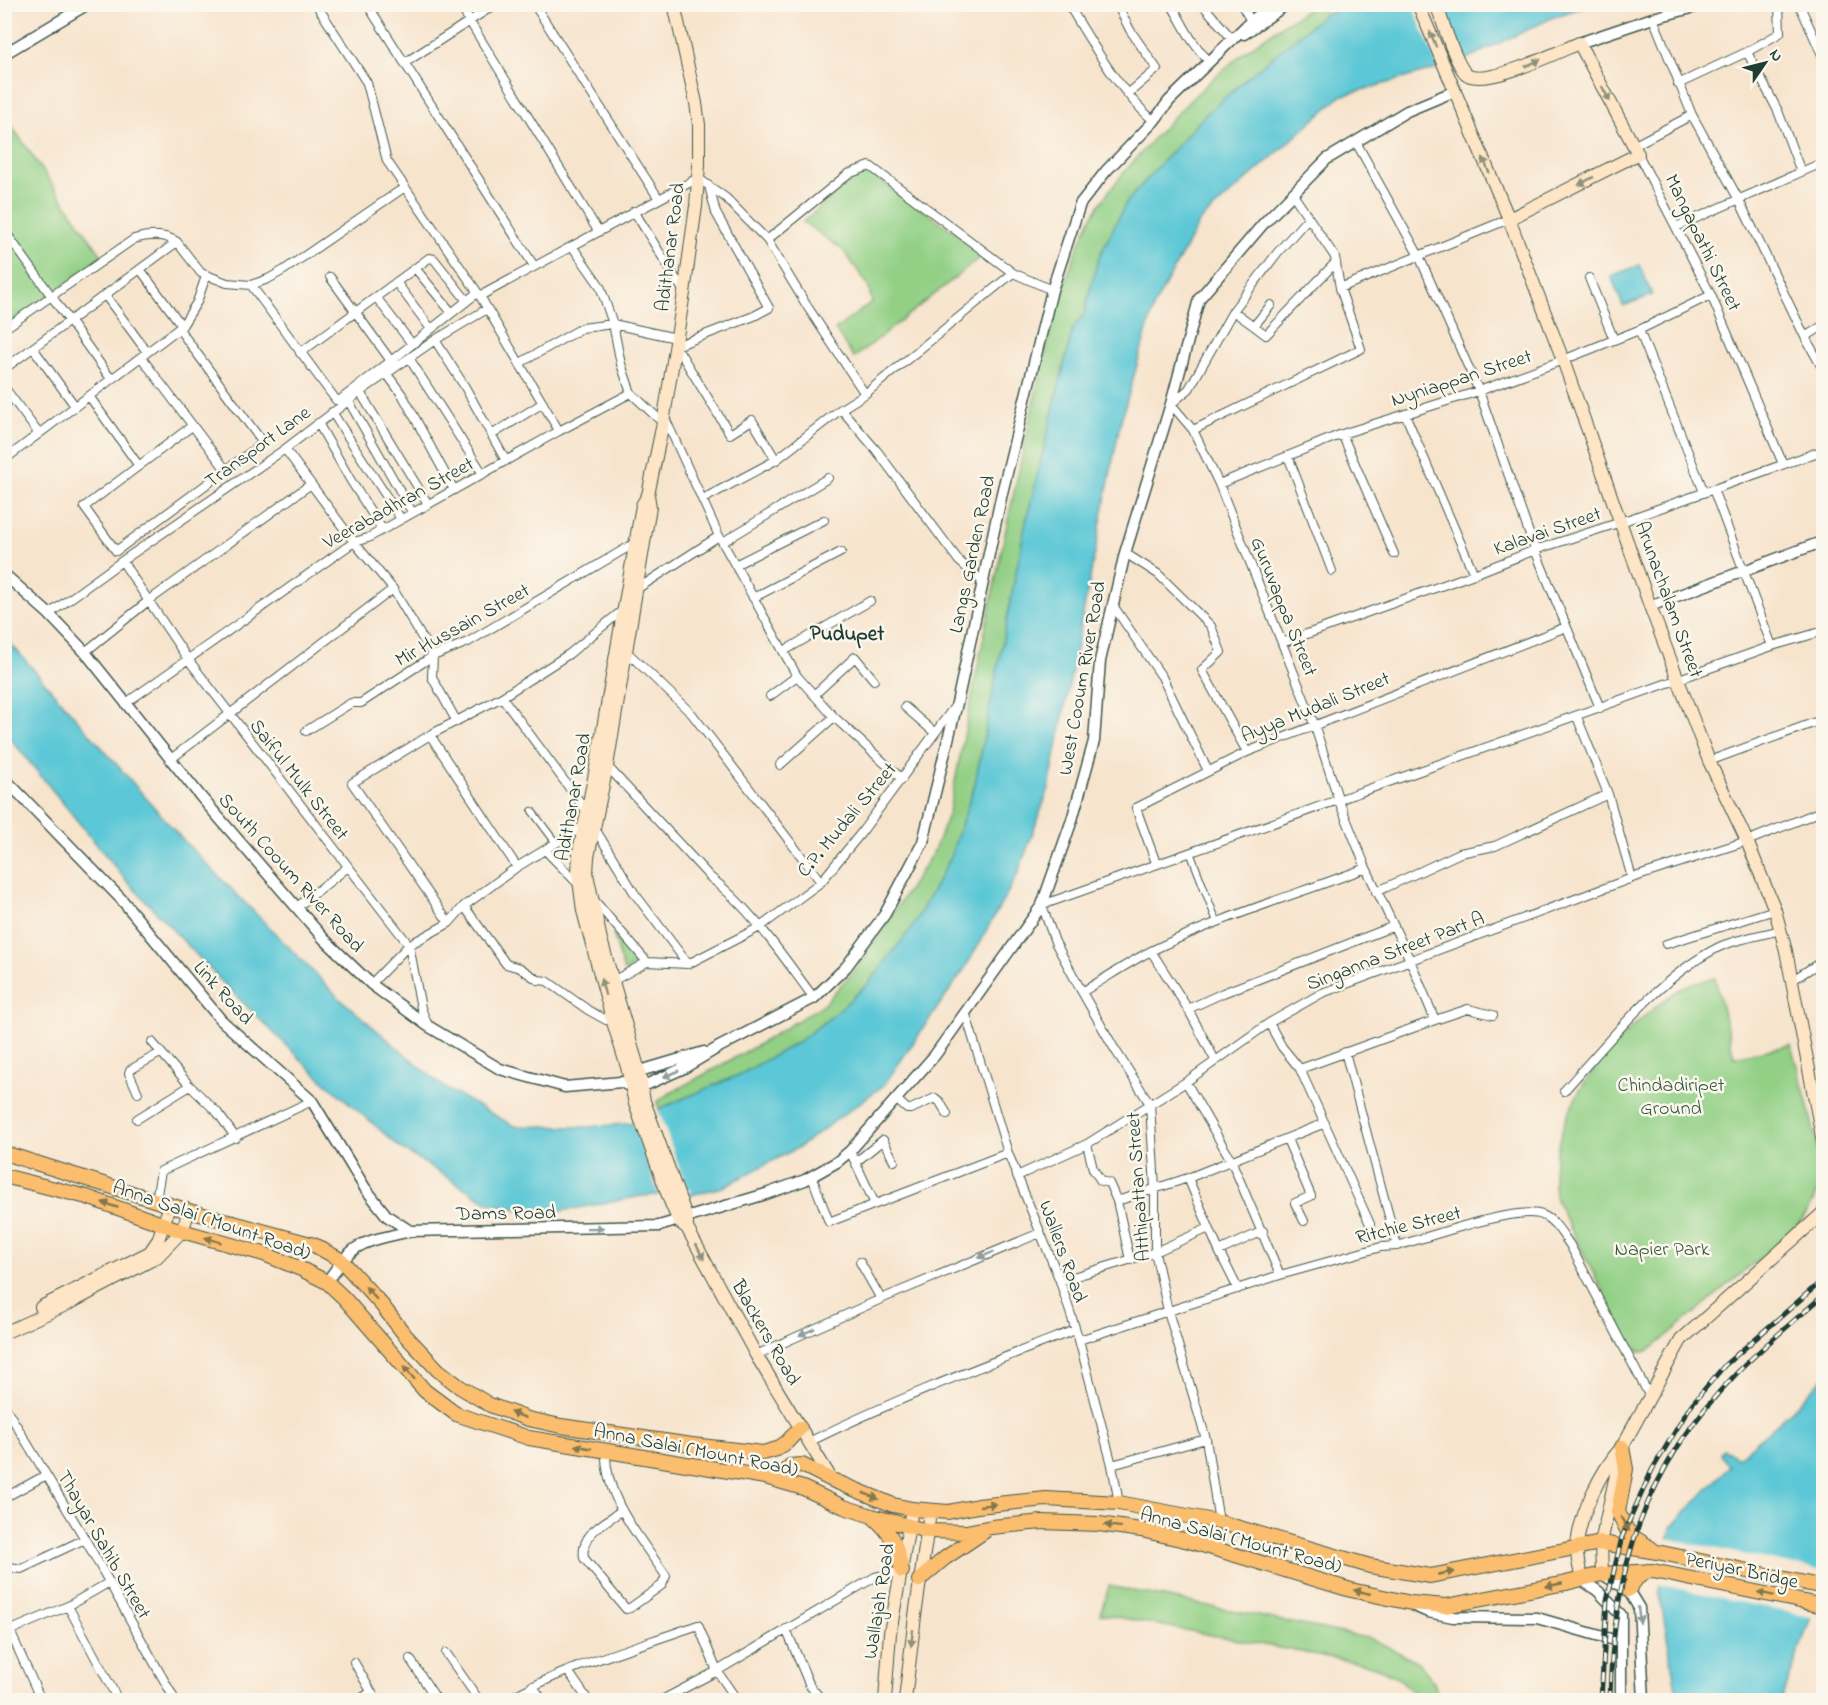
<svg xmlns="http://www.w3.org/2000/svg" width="1828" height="1705" font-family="'Indie Flower',sans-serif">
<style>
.green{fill:#93d086;stroke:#59865d;stroke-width:1.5}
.water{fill:#5cc7d6;stroke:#3e8285;stroke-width:1.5}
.pier{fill:#f7e4cd}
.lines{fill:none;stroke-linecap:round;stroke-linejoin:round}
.pedestrian-casing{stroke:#3f564b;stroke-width:8}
.minor-casing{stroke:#3f564b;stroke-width:10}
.tertiary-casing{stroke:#3f564b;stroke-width:13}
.secondary-casing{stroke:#3f564b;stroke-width:14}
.primary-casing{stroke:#3f564b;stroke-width:16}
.pedestrian{stroke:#fff;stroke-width:6}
.minor{stroke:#fff;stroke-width:8}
.tertiary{stroke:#fff;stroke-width:10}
.secondary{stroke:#fde5c5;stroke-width:12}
.primary{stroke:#fbbd6e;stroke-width:14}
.rail-casing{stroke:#1f3d34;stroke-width:5}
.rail{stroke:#fbf7ec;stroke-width:3;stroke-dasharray:9;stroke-linecap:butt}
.oneway{fill:#8e917c}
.oneway2{fill:#8f9e9a}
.oneway3{fill:#82774e}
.labels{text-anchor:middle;stroke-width:5;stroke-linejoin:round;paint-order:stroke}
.street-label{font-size:20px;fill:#1f3d34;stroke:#fbf7ec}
.park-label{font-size:20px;fill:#365a44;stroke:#fbf7ec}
.neighbourhood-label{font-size:21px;font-weight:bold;fill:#1f3d34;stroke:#fbf7ec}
</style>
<rect width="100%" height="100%" fill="#fbf7ec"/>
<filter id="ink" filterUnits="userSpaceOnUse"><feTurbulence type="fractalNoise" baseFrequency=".0167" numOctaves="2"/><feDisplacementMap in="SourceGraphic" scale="12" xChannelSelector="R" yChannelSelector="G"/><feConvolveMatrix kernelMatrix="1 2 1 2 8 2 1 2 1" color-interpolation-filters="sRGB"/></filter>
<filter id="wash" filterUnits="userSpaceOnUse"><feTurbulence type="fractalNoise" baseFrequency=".008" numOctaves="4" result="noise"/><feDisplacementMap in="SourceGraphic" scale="24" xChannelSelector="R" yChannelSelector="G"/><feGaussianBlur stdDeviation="1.35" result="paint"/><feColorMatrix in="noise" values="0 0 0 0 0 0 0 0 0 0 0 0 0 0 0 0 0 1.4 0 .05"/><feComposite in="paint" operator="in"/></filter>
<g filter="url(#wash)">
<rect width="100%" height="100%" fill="#f7e4cd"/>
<path class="green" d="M 1316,5 L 1321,5 L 1325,14 L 1255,71 L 1204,116 L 1126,203 L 1098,259 L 1084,315 L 1073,328 L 1025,526 L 975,784 L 949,861 L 911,929 L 869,983 L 831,1017 L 798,1042 L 741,1074 L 659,1109 L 657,1102 L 667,1095 L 756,1046 L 823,1005 L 851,974 L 876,939 L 934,851 L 949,812 C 974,686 998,559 1027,434 C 1042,365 1056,293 1086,229 C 1097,204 1116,182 1134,161 C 1185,100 1246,43 1316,5 Z
M 4,115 L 103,257 L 4,329 Z
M 869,173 L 986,253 L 854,358 L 835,330 L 872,302 L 868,285 L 843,250 L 803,222 L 857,176 Z
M 613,933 L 639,963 L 624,972 Z
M 1715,978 L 1734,1057 L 1791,1045 C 1801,1083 1825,1151 1817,1189 C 1813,1206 1803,1220 1791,1232 L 1654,1347 L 1645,1352 L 1639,1351 L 1628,1341 L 1556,1200 C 1552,1181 1554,1163 1558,1145 C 1571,1090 1605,1050 1647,1014 C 1659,1005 1670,994 1684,987 C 1693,982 1704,980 1715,978 Z
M 1109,1586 L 1372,1639 L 1418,1662 L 1433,1680 L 1440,1700 L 1418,1700 C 1403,1677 1391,1672 1365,1664 L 1100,1614 Z"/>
<path class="water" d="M 1354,4 L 1591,5 L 1556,16 L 1458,63 L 1341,96 L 1200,221 L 1154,306 L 1120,424 L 1049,788 L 1017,876 L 965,968 L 884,1085 L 799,1147 L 723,1187 L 679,1198 L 659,1195 L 642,1196 L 545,1214 L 489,1203 L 403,1150 L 317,1075 L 224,984 L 124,878 L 5,732 L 4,636 L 182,839 L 339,998 L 445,1088 L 514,1126 L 588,1127 L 637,1123 L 659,1109 L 741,1074 L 798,1042 L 831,1017 L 869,983 L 911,929 L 949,861 L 975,784 L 1025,526 L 1073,328 L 1084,315 L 1098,259 L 1126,203 L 1154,171 L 1204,116 L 1255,71 L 1325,14 Z
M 1640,265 L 1652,295 L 1623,306 L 1611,276 Z
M 1823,1378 L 1823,1582 L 1782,1700 L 1678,1700 L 1659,1590 L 1671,1527 L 1729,1467 L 1720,1453 L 1723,1449 L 1738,1458 L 1792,1410 Z"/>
<path class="pier" d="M 1412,5 L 1433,5 L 1459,65 L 1440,71 Z
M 657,1106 L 687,1189 L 689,1188 L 691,1193 L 673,1200 L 660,1198 L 632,1120 L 636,1120 Z
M 1666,1538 L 1823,1571 L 1824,1592 L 1815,1618 L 1657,1584 Z"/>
</g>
<g filter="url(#ink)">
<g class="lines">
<g class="pedestrian-casing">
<path id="pedestrian" d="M 532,811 L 556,843
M 1190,852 L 1217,922"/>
</g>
<g class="minor-casing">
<path id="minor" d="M 316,4 L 367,83 L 387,161 L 480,296 L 559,431
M 367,4 L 534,266
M 459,4 L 598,231
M 534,4 L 659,199
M 1068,4 C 1092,43 1119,92 1154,121
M 1117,4 L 1130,30 L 1157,69 L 1129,93
M 1171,4 C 1184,25 1191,44 1209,61
M 1202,4 L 1233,40
M 1241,4 L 1251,21
M 1799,4 L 1824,59
M 1653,18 L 1692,115 L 1739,200 L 1805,337 L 1824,371
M 1747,52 L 1778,111 L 1801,172
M 406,62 L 496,4
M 1678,84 L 1747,52 L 1780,33 L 1779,4
M 1356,142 L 1419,256 L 1479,391 L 1535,550 L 1600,708
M 1633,146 L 1692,115
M 1638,154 L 1711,295 L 1783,464
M 709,186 L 716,213 L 769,308 L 754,316 L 676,346 L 730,434 L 752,420 L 776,460
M 634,211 L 684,292
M 1308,218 L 1278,252 L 1233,311 L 1189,389 L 1171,404 L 1193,430 L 1219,484 L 1314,724 L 1339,801 L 1366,868 L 1410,960 L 1435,1020 L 1468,1009 L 1493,1015
M 1676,227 L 1824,162
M 4,230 L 111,379
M 767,240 L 848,174 L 870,166 L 1013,273 L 1052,290
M 572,246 L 600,286 L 613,324 L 621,364 L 631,393 L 663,423
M 415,268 L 452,313
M 140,269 L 182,326
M 330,277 L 391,361 L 477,293
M 1589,278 L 1614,340
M 396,282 L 431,329
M 251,285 L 336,400 L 340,400 L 391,361
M 1340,288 L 1509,219
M 105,295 L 147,352
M 480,296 L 698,178 L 726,198 L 767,240 L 807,306 L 865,394
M 376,297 L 412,344
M 1233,311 L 1254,326 L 1271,305
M 1254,326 L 1266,335 L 1336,262
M 4,329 L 134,239 C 148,235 165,234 177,242 L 201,273 L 227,283 L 251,285 L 268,279 L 284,270 L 405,187
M 1639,330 L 1704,492
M 1805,337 L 1824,325
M 435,340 L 465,387 L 506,461
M 33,348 L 75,406
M 300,353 L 429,258 L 434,259 L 467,301
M 141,357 L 226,470 L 263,443 L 179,329
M 409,358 L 483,474
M 520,363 L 582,328 L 613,324 L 676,338
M 4,369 L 177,242
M 387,374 L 403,396 L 454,490
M 4,387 L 39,434
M 360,392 L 428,504
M 89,396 L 139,466
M 348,400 L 412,512
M 841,409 L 877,451 L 959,561 L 983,582
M 332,412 L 401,519
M 1405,414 L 1474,574
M 664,416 L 719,536 L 797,676 L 834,717 L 902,779
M 318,423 L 351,481 L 382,529
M 192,426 L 84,507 L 116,551 L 211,481
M 1193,430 L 1361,349 L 1340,288 L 1335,257 L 1292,193
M 493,434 L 543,403
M 1342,434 L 1394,554
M 285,449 L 354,542 L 393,589 L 433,656 L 432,677 L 457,722
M 1288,456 L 1332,571
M 4,460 L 182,326 L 197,302 L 206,276
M 1219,484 L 1342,434 L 1479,391 L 1563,360 L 1639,330 L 1711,295
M 1713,489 L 1772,646
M 703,499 L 776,460 L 841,409 L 865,394 L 1013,273
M 723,542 L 828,478
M 1125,553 L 1158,574 L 1211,626 L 1221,652 L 1202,670 L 1247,752
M 122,561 L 187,658 L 409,945 L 421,1008 L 428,1026
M 735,565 L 824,520
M 637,589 L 719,536
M 753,598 L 841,552
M 1112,604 L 1162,677 L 1208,771
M 49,614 L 122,561 L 285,449 L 360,392 L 435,340 L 487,309
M 1282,643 L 1474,574 L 1535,550 L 1621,522 L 1824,450
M 784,651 L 870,601
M 85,652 L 147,602 L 311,484
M 627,652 L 692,714 L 821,882
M 814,695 L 855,657 L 874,680
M 770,696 L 797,676
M 502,697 L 588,813
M 126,703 L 354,542 L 368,538 L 559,431 L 631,393
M 905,707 L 935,733
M 1577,717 L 1608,794 L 1632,878
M 306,731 L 351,703 L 361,703 L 433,656 L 468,642 L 635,543
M 430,735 L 517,867
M 171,759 L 393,589
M 1709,761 L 1824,719
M 780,765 L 834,717
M 607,766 L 710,877 C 752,909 783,957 814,998
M 594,827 L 635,894 L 688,964
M 546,851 L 581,887
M 1156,863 L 1136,808 L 1247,752 L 1566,627
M 1376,892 L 1460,853 L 1495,846 L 1608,794
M 594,900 L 647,962 L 688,964 L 760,927 L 821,882 L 861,833 L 955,706
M 464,906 L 506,964 L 520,968 L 538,980 L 547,981 L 588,1010 L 606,1020 L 612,1019
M 297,907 L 348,867
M 449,923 L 352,783 L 430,735 L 502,697 L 569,654 L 624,609
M 1666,944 L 1775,910
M 1151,951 L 1188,1009 L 1215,1060
M 613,981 L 647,962
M 1791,981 L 1824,960
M 371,984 L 409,945 L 449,923 L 464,906 L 517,867 L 585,825
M 1082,992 C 1106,978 1129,962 1153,950 C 1221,917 1295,895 1366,868
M 1188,1009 L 1223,993 L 1394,926
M 966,1015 L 1008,1153 L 1060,1281 L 1079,1340 L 1112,1465 L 1119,1503
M 1269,1023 L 1282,1047 L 1300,1069 L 1370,1224
M 152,1042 L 190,1086 L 217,1112 L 236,1138
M 1345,1052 L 1397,1246
M 1300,1069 L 1435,1020
M 1186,1082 L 1231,1160 L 1280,1275
M 1564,1091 C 1608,1042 1659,977 1719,947 C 1736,939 1762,935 1781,930
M 138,1093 L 129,1073 L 130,1070 L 160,1053
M 897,1100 L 907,1109 L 911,1109 L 935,1098 L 940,1102 L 947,1114
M 137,1119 L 190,1086
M 1287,1139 L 1311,1196 L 1295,1203 L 1304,1221
M 1087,1144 L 1093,1169 L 1101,1181 L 1109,1183 L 1117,1201 L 1130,1260
M 850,1151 L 875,1204
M 856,1162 L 883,1140 L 894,1161
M 1017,1176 L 1087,1144 L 1186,1082 L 1269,1023 L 1322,993 L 1632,878 L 1747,841 L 1824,810
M 812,1177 L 829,1222 L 1008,1153
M 1188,1178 L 1219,1251 L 1238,1289
M 156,1200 L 161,1171 L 312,1101
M 1117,1201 L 1188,1178 L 1325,1123
M 1219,1251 L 1263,1231
M 860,1262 L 881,1299
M 1060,1281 L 1155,1252 L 1209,1228
M 1079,1340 L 1280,1275 L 1381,1247 L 1397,1246 C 1425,1238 1518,1205 1542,1215 C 1555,1220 1562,1234 1570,1245 L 1650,1397
M 756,1355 L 881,1299 L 1040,1233
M 4,1405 L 85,1539 L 175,1700
M 809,1442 C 895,1399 985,1365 1075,1330
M 606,1451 C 604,1498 641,1539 666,1576 L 662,1585 L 630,1608 L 626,1609 L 584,1558 C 580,1533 604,1524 622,1510
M 1112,1465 L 1206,1439
M 4,1498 L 46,1475
M 1219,1522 L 1206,1439 L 1168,1311 L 1155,1252 L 1155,1188 L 1150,1104 L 1114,1048 L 1082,992 L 1055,942 L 1042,905 L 1772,646 L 1824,631
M 4,1566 L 21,1569 L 85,1539
M 68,1606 L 118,1700
M 786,1629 L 810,1686 L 822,1700
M 10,1631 L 41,1700
M 4,1633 L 68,1606 L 108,1583
M 446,1653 L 479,1700
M 410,1659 L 437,1700
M 354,1662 L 376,1700
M 568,1671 L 588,1700
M 532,1686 L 543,1700
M 359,1700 L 371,1692
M 507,1700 C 566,1666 634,1648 698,1625 L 717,1671 L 737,1700
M 662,1700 L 717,1671 L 875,1577 L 902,1571"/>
</g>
<g class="tertiary-casing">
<path id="tertiary" d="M 1244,34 L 1287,4
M 1579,43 L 1653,18 L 1707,4
M 4,54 L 88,4
M 4,574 L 49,614 L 85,652 L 201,797 L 324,939 L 371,984 L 428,1026 L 500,1069 L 565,1087 L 621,1082 L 631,1087 L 648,1084 L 684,1068 L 719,1047 L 814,998 L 846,967 L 885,914 L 923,842 L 957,703 L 1002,493 L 1052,290 L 1080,204 L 1106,171 L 1154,121 L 1169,101 L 1249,23 L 1272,4
M 1650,606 L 1824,541
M 4,778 L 122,900 L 221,1020 L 312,1101 L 365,1188 L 387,1216 L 410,1231
M 633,1073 L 704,1052
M 327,1282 C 355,1239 363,1243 410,1231 L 659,1226 L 766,1194 L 805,1180 L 837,1162 L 850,1151 L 935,1055 L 1042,905 L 1072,820 L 1094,741 L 1100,661 L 1125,553 L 1171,404 L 1199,299 L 1263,224 L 1327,159 L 1407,111 L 1455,91
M 1602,1574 L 1628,1590 L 1639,1608 L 1644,1700
M 1582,1580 L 1598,1591 L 1621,1615 L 1621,1700
M 1414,1606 L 1428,1612 L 1453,1617 L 1537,1618 L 1621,1642"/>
</g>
<g class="secondary-casing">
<path id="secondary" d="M 674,4 L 696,103 L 699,125 L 699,165 L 696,206 L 684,293 L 663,423 L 648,495 L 650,507 L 607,766 L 588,857 L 587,874 L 601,940 L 639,1071 L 644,1101 L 687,1219 L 687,1228 L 756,1355 L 832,1480
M 1418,4 L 1509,219 L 1563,360 L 1650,606 L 1709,761 L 1747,841 L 1775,910 L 1786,951 L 1824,1147
M 1436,4 C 1443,22 1454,60 1465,73 C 1481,90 1560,51 1579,43 L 1638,154 L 1509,219
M 648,495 L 642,505 L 596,768 L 579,851 L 578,872 L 583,911 L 612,1019 L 627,1067 L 635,1104 L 670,1201 L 679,1222 L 687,1228
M 41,1307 L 150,1252 L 158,1240 L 170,1205
M 4,1333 L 70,1303 L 157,1257 L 182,1231 L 189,1211
M 1602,1574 L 1601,1543 L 1622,1447 L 1681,1340 L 1824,1212
M 1582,1580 C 1580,1570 1576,1557 1577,1547 C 1579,1515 1601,1470 1622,1447
M 885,1700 L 890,1633 L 912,1509
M 905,1700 L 915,1616 L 930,1512"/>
</g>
<g class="primary-casing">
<path id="primary" d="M 4,1153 L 189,1211 L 314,1245 L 341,1260 L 381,1304 L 405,1335 L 438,1370 L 460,1387 L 490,1405 L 528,1419 L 561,1426 L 692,1445 L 763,1453 L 777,1449 L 787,1442 L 800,1428
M 4,1176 L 87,1197 L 182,1231 L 264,1254 L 301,1269 L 327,1282 L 344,1298 L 425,1391 L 456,1414 L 529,1438 L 765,1477 L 803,1488 L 844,1507 L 872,1516 L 927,1531 L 966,1532 L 992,1527 L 1042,1522 L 1099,1524 L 1141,1530 L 1189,1541 L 1351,1590 L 1411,1603 L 1446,1606 L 1566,1583 L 1602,1574 L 1653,1571 L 1824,1606
M 1622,1447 L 1626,1469 L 1618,1512 L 1627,1530 L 1635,1538 L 1652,1549
M 777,1480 L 790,1466 L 802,1465 L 832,1480 L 893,1505 L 912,1509 L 948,1512 L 978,1506 L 1046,1499 L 1119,1503 L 1219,1522 L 1370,1566 L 1430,1576 L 1601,1543 L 1657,1552 L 1824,1587
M 873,1517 C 893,1534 897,1546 902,1571
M 919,1580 L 945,1558 L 985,1531
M 1628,1590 L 1637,1578 L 1648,1571"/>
</g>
<use href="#pedestrian" class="pedestrian"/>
<use href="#minor" class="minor"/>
<use href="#tertiary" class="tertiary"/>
<use href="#secondary" class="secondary"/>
<use href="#primary" class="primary"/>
<g class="rail-casing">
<path id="rail" d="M 1601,1700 L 1607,1600 L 1622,1537 L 1652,1470 L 1691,1405 L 1725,1365 L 1824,1279
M 1610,1700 C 1612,1572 1644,1468 1736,1374 C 1763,1346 1794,1321 1824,1295"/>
</g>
<use href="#rail" class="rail"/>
</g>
<defs><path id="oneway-solid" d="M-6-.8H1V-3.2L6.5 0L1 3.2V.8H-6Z" transform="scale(1.5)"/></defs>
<g class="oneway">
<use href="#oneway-solid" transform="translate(1433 39) rotate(-112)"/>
<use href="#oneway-solid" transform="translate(1533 63) rotate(-24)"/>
<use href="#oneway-solid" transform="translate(1606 94) rotate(62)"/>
<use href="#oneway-solid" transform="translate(1486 165) rotate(-113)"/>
<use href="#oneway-solid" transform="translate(1586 181) rotate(153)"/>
<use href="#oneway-solid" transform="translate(603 987) rotate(-105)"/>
<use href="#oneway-solid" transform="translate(700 1252) rotate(63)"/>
<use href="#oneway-solid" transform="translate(912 1638) rotate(97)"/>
</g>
<g class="oneway2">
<use href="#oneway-solid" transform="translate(671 1074) rotate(157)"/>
<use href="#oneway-solid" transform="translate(595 1228) rotate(-1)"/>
<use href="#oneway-solid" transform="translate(986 1255) rotate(157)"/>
<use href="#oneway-solid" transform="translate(807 1332) rotate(156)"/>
<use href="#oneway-solid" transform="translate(1639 1615) rotate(82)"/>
</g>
<g class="oneway3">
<use href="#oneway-solid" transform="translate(110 1205) rotate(-161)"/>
<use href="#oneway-solid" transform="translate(213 1240) rotate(-163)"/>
<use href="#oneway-solid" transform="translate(371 1293) rotate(-131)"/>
<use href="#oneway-solid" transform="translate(409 1373) rotate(-132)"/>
<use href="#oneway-solid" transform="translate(518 1415) rotate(-160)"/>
<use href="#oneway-solid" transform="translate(583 1447) rotate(-170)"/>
<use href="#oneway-solid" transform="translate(871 1496) rotate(22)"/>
<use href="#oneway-solid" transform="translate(988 1505) rotate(-6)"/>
<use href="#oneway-solid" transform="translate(1625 1524) rotate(59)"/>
<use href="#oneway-solid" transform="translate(1113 1526) rotate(-173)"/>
<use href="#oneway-solid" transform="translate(1446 1573) rotate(-11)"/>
<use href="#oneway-solid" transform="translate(1554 1585) rotate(169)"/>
<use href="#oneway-solid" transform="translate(1362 1592) rotate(-167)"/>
<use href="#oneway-solid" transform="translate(1766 1594) rotate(-168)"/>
</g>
</g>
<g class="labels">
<g class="street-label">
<text transform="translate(1704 242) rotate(64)" y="7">Mangapathi Street</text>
<text transform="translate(669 247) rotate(-83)" y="7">Adithanar Road</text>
<text transform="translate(1461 377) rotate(-18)" y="7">Nyniappan Street</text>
<text transform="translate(257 446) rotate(-36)" y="7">Transport Lane</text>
<text transform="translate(398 502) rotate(-29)" y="7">Veerabadhran Street</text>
<text transform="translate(1547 530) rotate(-19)" y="7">Kalavai Street</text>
<text transform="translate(971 554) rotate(-78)" y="7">Langs Garden Road</text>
<text transform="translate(1670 599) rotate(70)" y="7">Arunachalam Street</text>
<text transform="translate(1285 606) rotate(68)" y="7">Guruvappa Street</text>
<text transform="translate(462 624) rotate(-29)" y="7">Mir Hussain Street</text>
<text transform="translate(1081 678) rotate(-80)" y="7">West Cooum River Road</text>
<text transform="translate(1315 706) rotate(-22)" y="7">Ayya Mudali Street</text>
<text transform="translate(300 779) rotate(52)" y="7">Saiful Mulk Street</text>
<text transform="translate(572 797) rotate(-80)" y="7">Adithanar Road</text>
<text transform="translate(846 819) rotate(-50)" y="7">C.P. Mudali Street</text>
<text transform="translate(292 872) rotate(48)" y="7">South Cooum River Road</text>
<text transform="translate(1395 950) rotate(-21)" y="7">Singanna Street Part A</text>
<text transform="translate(224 992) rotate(48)" y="7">Link Road</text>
<text transform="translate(1137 1187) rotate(-94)" y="7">Atthipattan Street</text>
<text transform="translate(506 1212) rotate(-1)" y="7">Dams Road</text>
<text transform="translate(212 1219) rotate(19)" y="7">Anna Salai (Mount Road)</text>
<text transform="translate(1408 1224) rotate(-14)" y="7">Ritchie Street</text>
<text transform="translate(1064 1251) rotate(70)" y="7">Wallers Road</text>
<text transform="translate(767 1332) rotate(60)" y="7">Blackers Road</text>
<text transform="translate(696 1449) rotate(11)" y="7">Anna Salai (Mount Road)</text>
<text transform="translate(1241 1539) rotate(15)" y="7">Anna Salai (Mount Road)</text>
<text transform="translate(105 1544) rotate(60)" y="7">Thayar Sahib Street</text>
<text transform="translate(1742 1569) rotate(12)" y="7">Periyar Bridge</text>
<text transform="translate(878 1601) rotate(-81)" y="7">Wallajah Road</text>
</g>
<g class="park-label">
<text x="1671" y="1091">Chindadiripet<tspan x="1671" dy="23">Ground</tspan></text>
<text x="1662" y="1255">Napier Park</text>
</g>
<g class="neighbourhood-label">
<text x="847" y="640">Pudupet</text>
</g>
</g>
<rect width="1828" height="1705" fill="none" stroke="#fbf7ec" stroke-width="24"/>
<g transform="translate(1765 63) rotate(55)" stroke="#fbf7ec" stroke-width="4.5" paint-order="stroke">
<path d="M0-4.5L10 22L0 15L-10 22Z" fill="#1f3d34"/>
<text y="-9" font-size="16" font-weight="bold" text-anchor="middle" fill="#1f3d34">N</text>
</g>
</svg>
